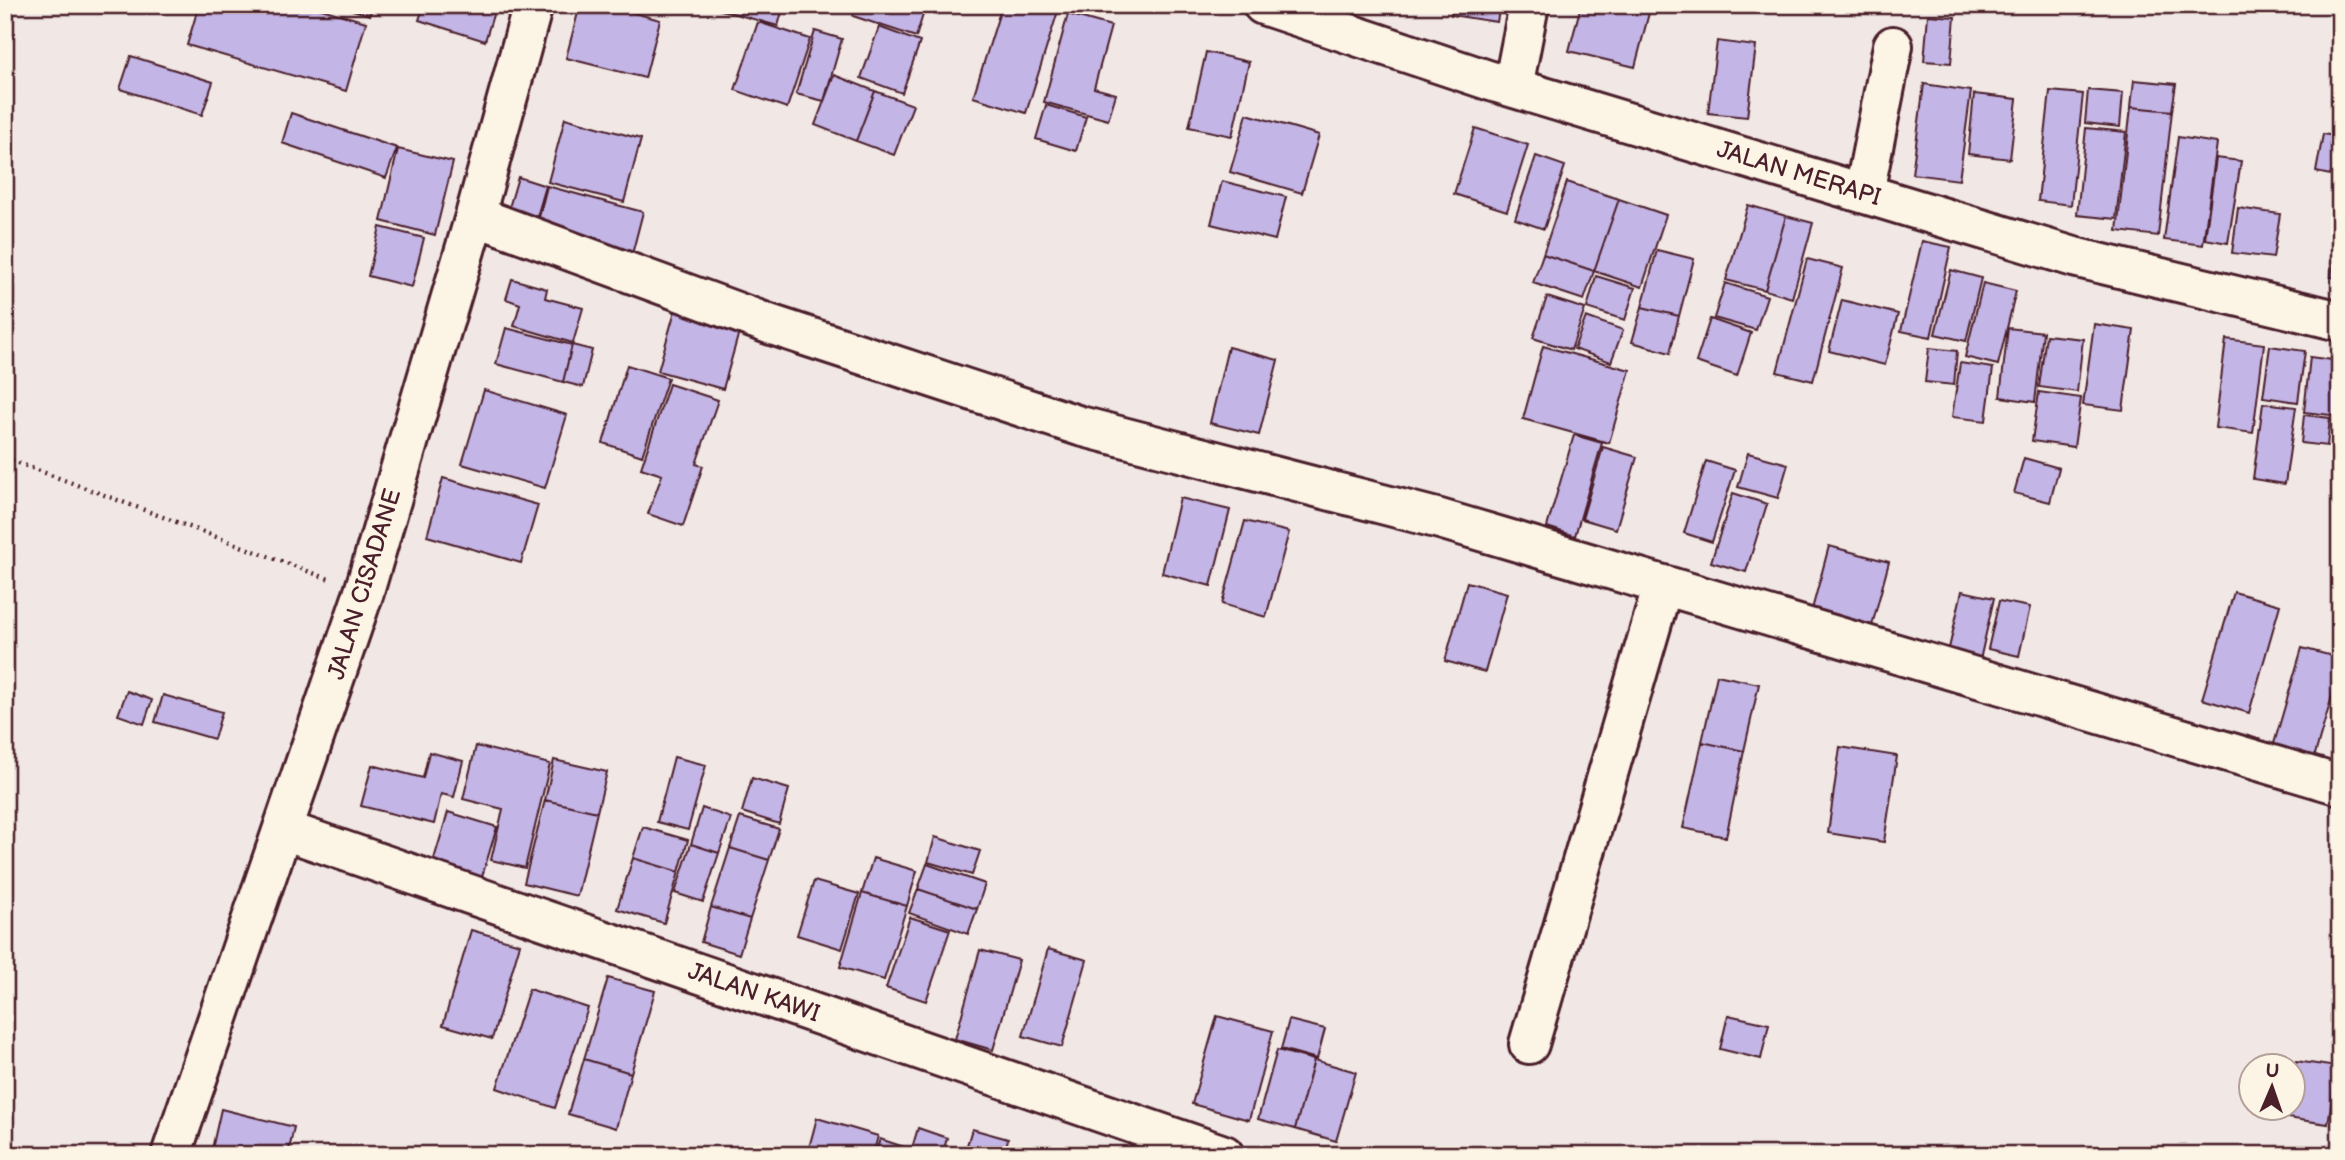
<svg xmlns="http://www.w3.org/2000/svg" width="2345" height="1160" font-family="'Balsamiq Sans',sans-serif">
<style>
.building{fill:#c3b5e6;stroke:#4a1f2b;stroke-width:2}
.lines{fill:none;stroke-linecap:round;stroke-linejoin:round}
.minor-casing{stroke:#4a1f2b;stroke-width:44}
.path{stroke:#4a1f2b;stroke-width:4.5;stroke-dasharray:2 5;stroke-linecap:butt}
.minor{stroke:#fcf5e5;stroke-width:38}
.labels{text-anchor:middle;stroke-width:5;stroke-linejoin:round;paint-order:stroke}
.street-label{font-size:24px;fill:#4a1f2b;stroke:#fcf5e5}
</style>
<rect width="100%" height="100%" fill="#f1e8e5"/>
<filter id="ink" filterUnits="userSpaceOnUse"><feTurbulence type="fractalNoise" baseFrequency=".0143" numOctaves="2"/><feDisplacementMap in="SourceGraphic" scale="14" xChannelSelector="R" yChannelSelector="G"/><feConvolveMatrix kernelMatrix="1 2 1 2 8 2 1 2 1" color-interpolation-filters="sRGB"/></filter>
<g filter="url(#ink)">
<path class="building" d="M 199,5 L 308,5 L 366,22 L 346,91 L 187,45 Z
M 335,5 L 372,5 L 370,15 Z
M 424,5 L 496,5 L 485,41 L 419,20 Z
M 580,5 L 605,5 L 660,20 L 645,78 L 566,58 Z
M 715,5 L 784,5 L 778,26 L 714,8 Z
M 856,5 L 926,5 L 916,37 L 853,16 Z
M 1002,5 L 1038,5 L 1058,11 L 1026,113 L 973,97 Z
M 1305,5 L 1360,5 L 1358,16 Z
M 1452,5 L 1500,5 L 1497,22 L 1451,15 Z
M 1581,5 L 1651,5 L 1635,67 L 1569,51 Z
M 1068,14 L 1111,26 L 1094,88 L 1116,94 L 1108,120 L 1044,102 Z
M 1928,15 L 1955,17 L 1951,63 L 1924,61 Z
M 758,22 L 810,39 L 787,108 L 735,90 Z
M 879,27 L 920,42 L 902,93 L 861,78 Z
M 815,31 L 842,39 L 824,101 L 796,94 Z
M 1717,41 L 1756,46 L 1747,117 L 1708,113 Z
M 1206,52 L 1249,62 L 1232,136 L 1189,127 Z
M 131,56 L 213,82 L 202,115 L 120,89 Z
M 834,75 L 875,91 L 856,141 L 815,125 Z
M 2134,80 L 2176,84 L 2172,111 L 2131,107 Z
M 1924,84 L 1971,91 L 1959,180 L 1912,174 Z
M 2088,90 L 2123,93 L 2120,127 L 2085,123 Z
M 875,91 L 913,105 L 894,155 L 856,141 Z
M 2050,91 L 2083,94 L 2071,205 L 2038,201 Z
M 1974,94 L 2017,99 L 2010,159 L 1968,154 Z
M 1046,105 L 1086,117 L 1076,151 L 1036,139 Z
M 2131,107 L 2172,111 L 2158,236 L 2117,231 Z
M 291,113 L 397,148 L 386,178 L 282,143 Z
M 1247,114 L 1319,135 L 1302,193 L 1230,172 Z
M 565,118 L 641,139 L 624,202 L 548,182 Z
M 1475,128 L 1528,145 L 1507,211 L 1454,194 Z
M 2086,128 L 2126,132 L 2116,219 L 2077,215 Z
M 2323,134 L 2340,137 L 2340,177 L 2316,172 Z
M 2178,137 L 2217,143 L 2203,245 L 2164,240 Z
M 398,149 L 453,162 L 435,235 L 381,221 Z
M 1536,156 L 1565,166 L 1544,229 L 1515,219 Z
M 2216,158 L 2241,161 L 2228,243 L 2205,239 Z
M 518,177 L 546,186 L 534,227 L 506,218 Z
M 1222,181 L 1286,197 L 1275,240 L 1211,224 Z
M 1567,182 L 1619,199 L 1594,271 L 1543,254 Z
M 547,186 L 643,212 L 630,262 L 534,237 Z
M 1619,199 L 1666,215 L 1642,287 L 1594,271 Z
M 1748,205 L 1786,216 L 1765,290 L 1726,280 Z
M 2238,208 L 2280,214 L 2273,258 L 2232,253 Z
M 2340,214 L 2340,278 L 2331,277 Z
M 1786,216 L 1813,223 L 1792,298 L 1765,290 Z
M 380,227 L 424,238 L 412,287 L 368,276 Z
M 1922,241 L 1951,247 L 1931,337 L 1901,331 Z
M 1657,250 L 1694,259 L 1679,316 L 1642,307 Z
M 1543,254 L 1594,271 L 1584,300 L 1533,283 Z
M 1807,259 L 1843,268 L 1813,381 L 1777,372 Z
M 1951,270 L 1981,278 L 1966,341 L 1935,334 Z
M 1596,276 L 1635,288 L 1625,320 L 1587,308 Z
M 512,279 L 547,289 L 545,298 L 583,308 L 573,343 L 514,326 L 520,304 L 506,299 Z
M 1725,283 L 1767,296 L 1756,330 L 1714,318 Z
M 1983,283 L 2016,291 L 1998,365 L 1965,357 Z
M 1547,297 L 1585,309 L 1571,350 L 1533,338 Z
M 1842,300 L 1898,314 L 1885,365 L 1829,351 Z
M 676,307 L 741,325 L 723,389 L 658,371 Z
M 1642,307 L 1679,316 L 1670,353 L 1632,342 Z
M 1586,317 L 1623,330 L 1611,362 L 1574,349 Z
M 1710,319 L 1751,333 L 1737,376 L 1696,362 Z
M 2094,324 L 2134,330 L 2123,410 L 2083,405 Z
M 506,328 L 572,345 L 563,382 L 496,364 Z
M 2008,328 L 2043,332 L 2035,402 L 2000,397 Z
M 2046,335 L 2083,339 L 2077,392 L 2039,387 Z
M 2226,339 L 2264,344 L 2253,433 L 2215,428 Z
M 572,345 L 592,350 L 583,387 L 563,382 Z
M 1543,346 L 1630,370 L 1609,443 L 1523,419 Z
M 2270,346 L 2305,351 L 2298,402 L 2263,397 Z
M 1228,347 L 1278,360 L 1259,435 L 1210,423 Z
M 1929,348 L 1957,351 L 1954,385 L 1925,382 Z
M 2310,357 L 2340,361 L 2340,416 L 2304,412 Z
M 1960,363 L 1993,368 L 1986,421 L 1952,417 Z
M 627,365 L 668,378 L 642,456 L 603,443 Z
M 669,384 L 718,400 L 696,464 L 703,466 L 683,526 L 648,514 L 662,475 L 641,468 Z
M 484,390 L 567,415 L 545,488 L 462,464 Z
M 2039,392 L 2081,398 L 2074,447 L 2032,441 Z
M 2263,403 L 2296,407 L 2285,484 L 2253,479 Z
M 2304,415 L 2330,418 L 2327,446 L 2301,443 Z
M 1574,435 L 1602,443 L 1575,536 L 1547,527 Z
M 1603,447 L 1637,457 L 1616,529 L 1582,519 Z
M 1748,453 L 1788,464 L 1778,498 L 1738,487 Z
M 2024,458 L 2059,468 L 2050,502 L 2014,493 Z
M 1706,461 L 1735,470 L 1712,542 L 1684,533 Z
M 443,478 L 538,505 L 521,563 L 427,536 Z
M 1733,493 L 1767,504 L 1746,572 L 1711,562 Z
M 1180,498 L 1230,510 L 1211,586 L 1162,573 Z
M 1245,521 L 1289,532 L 1266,617 L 1222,604 Z
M 1829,546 L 1889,562 L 1870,633 L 1810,617 Z
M 1467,582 L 1507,593 L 1485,672 L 1445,661 Z
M 1962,591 L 1994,598 L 1980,660 L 1948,653 Z
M 2234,592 L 2280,605 L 2249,713 L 2202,699 Z
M 1999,601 L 2030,607 L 2019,656 L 1988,649 Z
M 2302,648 L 2340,658 L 2340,669 L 2314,758 L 2273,747 Z
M 1717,675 L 1759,684 L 1744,751 L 1702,742 Z
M 127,691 L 152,700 L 144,724 L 118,715 Z
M 163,695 L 222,712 L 214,739 L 155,722 Z
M 1702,742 L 1744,751 L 1726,837 L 1683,828 Z
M 476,746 L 550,764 L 525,868 L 491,860 L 503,809 L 463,799 Z
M 1840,747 L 1897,756 L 1884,842 L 1828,833 Z
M 429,752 L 463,761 L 454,797 L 441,794 L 434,824 L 361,806 L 372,765 L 423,778 Z
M 674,757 L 706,765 L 688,830 L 657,822 Z
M 554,760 L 607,772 L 597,812 L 545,800 Z
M 752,778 L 789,789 L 779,824 L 742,812 Z
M 545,800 L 597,812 L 577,896 L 524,883 Z
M 702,808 L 731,818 L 719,853 L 691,844 Z
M 448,812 L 497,827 L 478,890 L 429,876 Z
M 740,817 L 779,829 L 769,860 L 730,848 Z
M 643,827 L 688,840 L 679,872 L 633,858 Z
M 935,837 L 980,851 L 972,875 L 928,862 Z
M 691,844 L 719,853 L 703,902 L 675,893 Z
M 730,848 L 769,860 L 750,919 L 711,907 Z
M 633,858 L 679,872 L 664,923 L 617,909 Z
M 873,858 L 917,871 L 907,906 L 862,893 Z
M 927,864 L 985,884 L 977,909 L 918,889 Z
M 814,881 L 859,894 L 842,949 L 797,935 Z
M 918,889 L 977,909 L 968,934 L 909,913 Z
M 862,893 L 907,906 L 884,980 L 840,967 Z
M 711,907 L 750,919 L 739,954 L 701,942 Z
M 910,917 L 950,930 L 926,1001 L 886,988 Z
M 471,930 L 520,944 L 492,1039 L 443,1025 Z
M 1048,949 L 1087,960 L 1062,1047 L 1023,1036 Z
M 980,950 L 1019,960 L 993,1050 L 955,1039 Z
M 608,978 L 655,991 L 631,1073 L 584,1059 Z
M 529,989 L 588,1008 L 555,1108 L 497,1088 Z
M 1728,1015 L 1769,1024 L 1761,1059 L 1720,1049 Z
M 1217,1016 L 1273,1031 L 1249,1120 L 1192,1104 Z
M 1289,1020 L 1325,1029 L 1317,1059 L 1281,1049 Z
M 1277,1050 L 1314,1060 L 1295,1129 L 1258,1119 Z
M 584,1059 L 631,1073 L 616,1128 L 568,1114 Z
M 1314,1060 L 1356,1072 L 1336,1141 L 1295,1129 Z
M 2296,1061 L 2337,1067 L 2328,1124 L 2287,1118 L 2289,1108 L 2292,1108 L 2292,1083 Z
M 221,1109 L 294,1127 L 288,1155 L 236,1155 L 212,1149 Z
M 817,1118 L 878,1136 L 873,1155 L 807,1155 Z
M 918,1128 L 947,1138 L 944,1149 L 962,1155 L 910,1155 Z
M 972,1129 L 1008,1139 L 1004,1155 L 964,1155 Z
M 880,1139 L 904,1147 L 902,1155 L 875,1155 Z
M 1019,1147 L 1050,1155 L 1016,1155 Z"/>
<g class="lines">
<g class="minor-casing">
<path id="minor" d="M 1263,5 L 1491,81 L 2074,257 L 2340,321
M 1513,87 L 1529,5
M 1864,193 L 1893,46
M 475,216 L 769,324 L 1080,426 L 1440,519 L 2340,785
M 284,830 L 1224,1155
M 1529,1044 L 1663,585
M 171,1155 L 364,592 L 475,216 L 533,5"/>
</g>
<path class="path" d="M 5,458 L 329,579"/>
<use href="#minor" class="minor"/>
</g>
</g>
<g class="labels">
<g class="street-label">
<text transform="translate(1799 173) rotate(17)" y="8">JALAN MERAPI</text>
<text transform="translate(364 584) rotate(-73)" y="8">JALAN CISADANE</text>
<text transform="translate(754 992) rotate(19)" y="8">JALAN KAWI</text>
</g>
</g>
<rect width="2345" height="1160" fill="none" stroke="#fcf5e5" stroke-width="28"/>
<rect x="14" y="14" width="2317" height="1132" fill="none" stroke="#4a1f2b" stroke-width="2.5" filter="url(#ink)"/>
<g transform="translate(2272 1087) rotate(2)"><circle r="33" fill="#fcf5e5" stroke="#b59f9b" stroke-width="2"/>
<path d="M0-5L12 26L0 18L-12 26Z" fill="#4a1f2b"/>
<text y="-10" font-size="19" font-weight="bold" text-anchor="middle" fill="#4a1f2b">U</text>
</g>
</svg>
